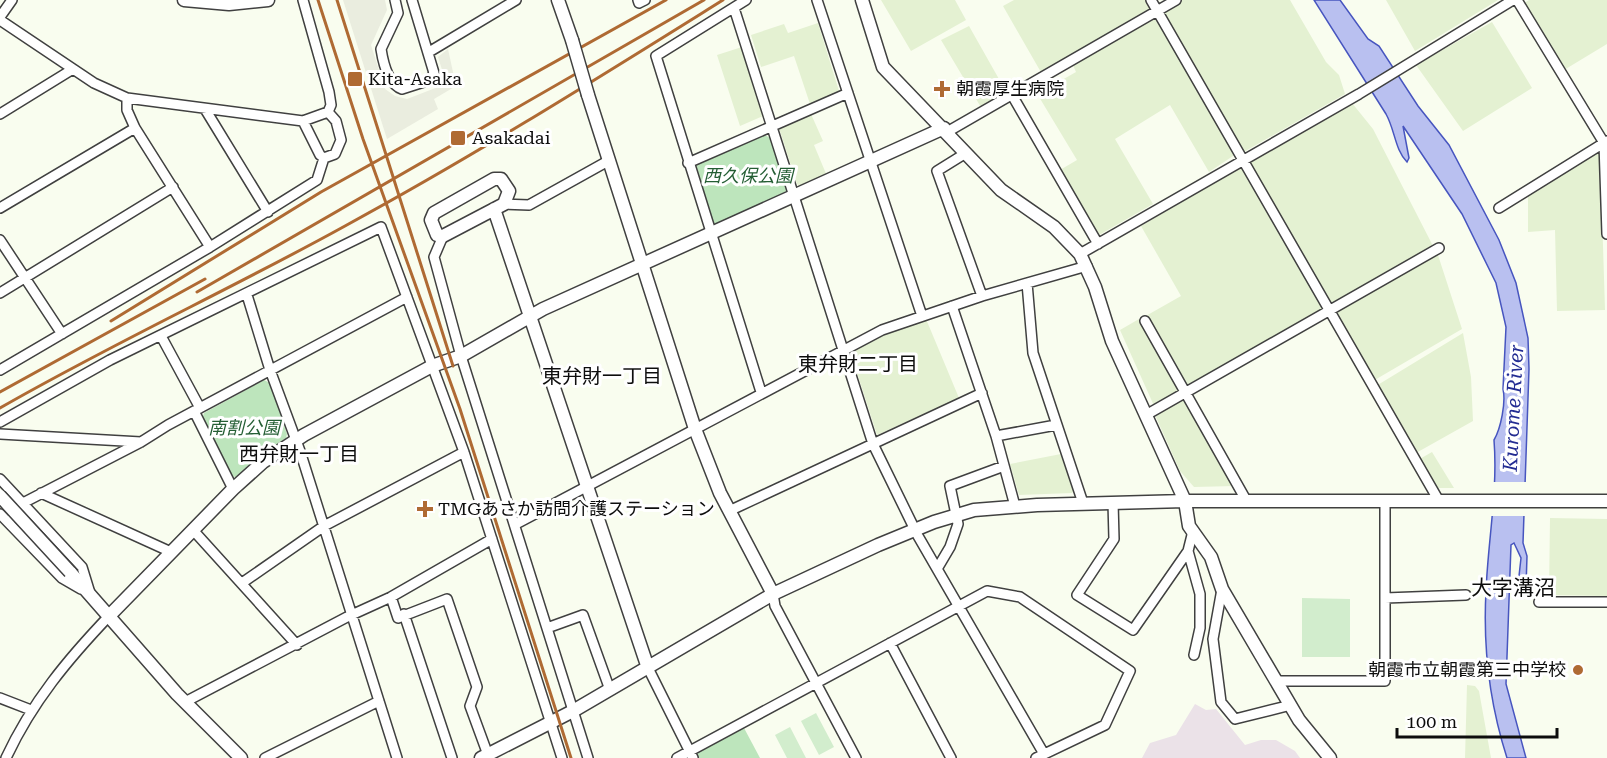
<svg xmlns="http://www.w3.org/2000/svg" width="1607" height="758" font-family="'Roboto Serif','Noto Sans JP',serif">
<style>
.industrial{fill:#ebe2e8}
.farmland{fill:#e4f1d2}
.green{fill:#bde5bc}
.pitch{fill:#d2edcd}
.plaza{fill:#eaeddf}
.water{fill:#b9c0f0;stroke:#4755bf;stroke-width:1.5}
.pier{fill:#f9fdef}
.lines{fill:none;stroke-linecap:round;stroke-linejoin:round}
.minor-casing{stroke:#404040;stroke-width:12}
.tertiary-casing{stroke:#404040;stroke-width:15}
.minor{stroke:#fff;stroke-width:9}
.tertiary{stroke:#fff;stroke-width:12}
.rail{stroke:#af6a33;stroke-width:3}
.tertiary-bridge-casing{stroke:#404040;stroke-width:15;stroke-linecap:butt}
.tertiary-bridge{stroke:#fff;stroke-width:12}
.poi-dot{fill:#af6a33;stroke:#fff;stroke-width:2}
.labels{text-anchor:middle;stroke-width:6;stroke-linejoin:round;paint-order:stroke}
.poi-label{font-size:18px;fill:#0d0d0d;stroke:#fff;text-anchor:start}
.park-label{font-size:18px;font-style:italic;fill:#245e34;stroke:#fff}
.neighbourhood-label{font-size:20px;fill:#0d0d0d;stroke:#fff}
.water-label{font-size:20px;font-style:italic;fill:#232c92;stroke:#fff}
.quarter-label{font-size:21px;fill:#0d0d0d;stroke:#fff}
</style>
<rect width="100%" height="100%" fill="#f9fdef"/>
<path class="industrial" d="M 1195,704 L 1206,710 L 1216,709 L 1245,745 L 1261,740 L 1276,740 L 1295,751 L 1300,758 L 1142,758 L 1150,743 L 1176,735 Z"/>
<path class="farmland" d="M 881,0 L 955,0 L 966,20 L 911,51 Z
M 1014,0 L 1147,0 L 1153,10 L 1042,74 L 1003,6 Z
M 1182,0 L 1290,0 L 1326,62 L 1339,75 L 1345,94 L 1242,153 L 1161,12 Z
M 1386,0 L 1498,0 L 1415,51 Z
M 1529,0 L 1607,0 L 1607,44 L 1564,70 L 1523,4 Z
M 1157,14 L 1236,154 L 1209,172 L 1170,105 L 1115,139 L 1153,204 L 1099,235 L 1060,170 L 1077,160 L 1033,87 L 1043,81 L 1048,88 L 1076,72 L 1072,63 Z
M 1492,22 L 1532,88 L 1463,131 L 1416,65 Z
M 818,23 L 839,91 L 810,104 L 794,56 L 761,67 L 751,35 L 784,24 L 788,33 Z
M 969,26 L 1008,95 L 982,109 L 941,40 Z
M 742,47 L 763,116 L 740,126 L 717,55 Z
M 1352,103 L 1373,129 L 1433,246 L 1331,305 L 1248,165 L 1249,161 Z
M 811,114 L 823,141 L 814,145 L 827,176 L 802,187 L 797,184 L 779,128 Z
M 1600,150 L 1605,310 L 1557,311 L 1555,230 L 1528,232 L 1528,194 Z
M 1243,166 L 1325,309 L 1186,387 L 1144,317 L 1181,296 L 1141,226 Z
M 1437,252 L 1462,329 L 1373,381 L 1333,312 Z
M 926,319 L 959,398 L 877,435 L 851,354 L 854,347 L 878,335 Z
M 1139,319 L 1181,393 L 1155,408 L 1120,330 Z
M 1463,333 L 1471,377 L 1473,421 L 1416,453 L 1376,386 Z
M 1184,397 L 1235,486 L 1194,487 L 1180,471 L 1155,415 Z
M 1432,452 L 1454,488 L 1435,488 L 1418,460 Z
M 1061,454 L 1074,490 L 1072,493 L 1019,495 L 1010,464 Z
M 1550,518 L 1607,519 L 1607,596 L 1549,595 Z
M 1467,685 L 1475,686 L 1479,691 L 1491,758 L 1465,758 Z"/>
<path class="green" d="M 764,135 L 771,138 L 788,188 L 784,194 L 715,224 L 711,221 L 696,165 Z
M 264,380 L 270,383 L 287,434 L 286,438 L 253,461 L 236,477 L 231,476 L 202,419 L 204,413 Z
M 744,728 L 760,758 L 697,758 L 694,754 Z"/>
<path class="pitch" d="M 1302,598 L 1350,599 L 1350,657 L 1302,657 Z
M 816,713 L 834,747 L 819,755 L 801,721 Z
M 790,727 L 806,758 L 787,758 L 775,735 Z"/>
<path class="plaza" d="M 343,0 L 385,0 L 387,10 L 371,45 L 385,89 L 395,96 L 407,99 L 438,87 L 444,76 L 438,57 L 448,49 L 456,86 L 434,99 L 438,109 L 387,139 Z"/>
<path class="water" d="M 1314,0 L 1340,0 L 1368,39 L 1379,46 L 1418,106 L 1449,145 L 1499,240 L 1516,283 L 1528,338 L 1529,369 L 1523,543 L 1527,556 L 1526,587 L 1521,590 L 1519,576 L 1521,558 L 1514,543 L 1511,545 L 1506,684 L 1526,758 L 1507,758 C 1490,705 1483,646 1486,591 C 1488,540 1498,491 1494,440 C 1501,428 1506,402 1503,389 L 1506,327 L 1496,283 L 1462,214 L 1403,126 L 1409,158 L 1407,162 C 1395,150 1395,130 1386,114 Z"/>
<path class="pier" d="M 1491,482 L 1530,482 L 1528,516 L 1490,516 Z"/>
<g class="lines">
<g class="minor-casing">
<path id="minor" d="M 303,0 L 329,92 L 331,105 L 328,112
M 395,0 L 398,13 L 381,49 C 383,62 388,84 402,89 L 430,80 L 434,73 L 412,0
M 638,0 L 639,3 L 645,0
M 746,0 L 656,56 L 761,392
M 817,0 L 922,316
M 1151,0 L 1439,501
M 1517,0 L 1604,143 L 1607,234
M 734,8 L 873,444 L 918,536 L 1044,754
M 0,17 L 12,0
M 0,20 L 94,83 L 127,98 L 303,121 L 328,112 L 336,121 L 341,140 L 335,154 L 324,158
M 429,52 L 516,0
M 1012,95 L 1098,244
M 127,98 L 127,110 L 135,128 L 210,247
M 205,109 L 268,212
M 0,114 L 73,69
M 303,121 L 320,155 L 324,158
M 947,132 L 1176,0
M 966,153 L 937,171 L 982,296
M 688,163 L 848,93
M 504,204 L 529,205 L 608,161
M 0,208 L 135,128
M 1499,208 L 1607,141
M 443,236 L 434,257 L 461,356 L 588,758
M 0,240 L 62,334
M 1080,254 L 1359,94 L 1513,0
M 1027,283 L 1033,353 L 1083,503
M 0,293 L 173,187
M 247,295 L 270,370 L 300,451 L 397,758
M 952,306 L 996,436 L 1015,506
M 1145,321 L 1246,500
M 161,336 L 200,408
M 0,370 L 210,247 L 317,180 L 324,158
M 194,411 L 233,489
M 1146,415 L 1439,248
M 0,422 L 110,360 L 381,227 L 464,452 L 562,758
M 0,434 L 141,442
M 996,436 L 1056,425
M 0,479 L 82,567 L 90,593
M 41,493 L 171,552
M 1113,502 L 1114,539 L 1077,595 L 1133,630 L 1188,551 L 1193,531
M 729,511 L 982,393
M 0,514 L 62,578 L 81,589
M 9,523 L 23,503 L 141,442 L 168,425 L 407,297
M 516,524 L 882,330 L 982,296 L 1087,266
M 193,530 L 297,645
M 1188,551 L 1200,594 L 1200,628 L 1194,655
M 937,569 L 950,547 L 958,524 L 950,486 L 1004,466
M 242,583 L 324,526 L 464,452
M 1222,589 L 1213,639 L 1221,702 L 1235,719 L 1291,705
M 773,594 L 775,606 L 856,758
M 391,597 L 398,618 L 447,599 L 477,687 L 470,706 L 488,755
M 1385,598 L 1466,595
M 1539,602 L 1607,602
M 404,614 L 452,758
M 547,628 L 583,615 L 610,690
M 890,643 L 951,758
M 648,668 L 693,758
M 1276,681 L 1385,681 L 1385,500
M 0,698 L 31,710
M 185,702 L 347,617 L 391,597 L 492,539
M 6,758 C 32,702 68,659 110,615
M 265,758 L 379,701
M 677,758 L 987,591 L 1020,597 L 1130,671 L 1105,725 L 1036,758"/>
</g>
<g class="tertiary-casing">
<path id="tertiary" d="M 184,0 L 229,4 L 268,0
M 558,0 L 572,40
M 862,0 L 883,67 L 1001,190 L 1054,227 L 1080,254 L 1095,287 L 1112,341 L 1185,501 L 1189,526 L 1211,557 L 1222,589 L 1299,720 L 1330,758
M 588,95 L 695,429 L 720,493 L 773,594
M 494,179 L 501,179 L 509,191 L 504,204 L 443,236 L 437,235 L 431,220 L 434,213 Z
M 494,209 L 648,668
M 70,572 L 177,694 L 241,758
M 110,615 L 233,489 L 263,462 L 304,435 L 432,366 L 461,356 L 543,309 L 944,128
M 481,758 L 573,711 L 773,594 L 878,545 L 934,522 L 974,510 L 1037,505 L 1185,501 L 1607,501"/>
</g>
<use href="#minor" class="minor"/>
<use href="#tertiary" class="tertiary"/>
<path class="rail" d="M 318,0 L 363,139 L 460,409 L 571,758
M 337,0 L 453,366
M 197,292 L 704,0
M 111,321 L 321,192 L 666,0
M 0,392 L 205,279
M 0,408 C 113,343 231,289 345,226 C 474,156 598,78 723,0"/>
<g class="tertiary-bridge-casing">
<path id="tertiary-bridge" d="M 572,40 L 588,95
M 0,496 L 70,572"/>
</g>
<use href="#tertiary-bridge" class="tertiary-bridge"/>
</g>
<g class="poi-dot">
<rect x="347" y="71" width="16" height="16" rx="3"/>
<path d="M939 80h6v6h6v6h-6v6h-6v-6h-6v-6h6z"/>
<rect x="450" y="130" width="16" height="16" rx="3"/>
<path d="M422 500h6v6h6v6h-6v6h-6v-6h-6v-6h6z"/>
<circle cx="1578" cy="670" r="6"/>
</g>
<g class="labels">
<g class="poi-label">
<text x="368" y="85">Kita-Asaka</text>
<text x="956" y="95">朝霞厚生病院</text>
<text x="472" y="144">Asakadai</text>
<text x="438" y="515">TMGあさか訪問介護ステーション</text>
<text x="1566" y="676" text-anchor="end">朝霞市立朝霞第三中学校</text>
</g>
<g class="park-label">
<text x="748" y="182">西久保公園</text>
<text x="244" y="434">南割公園</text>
</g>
<g class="neighbourhood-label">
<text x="858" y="371">東弁財二丁目</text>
<text x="602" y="383">東弁財一丁目</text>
<text x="299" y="461">西弁財一丁目</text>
</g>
<g class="water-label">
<text transform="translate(1513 408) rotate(-87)" y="7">Kurome River</text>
</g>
<g class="quarter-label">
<text x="1513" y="595">大字溝沼</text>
</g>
</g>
<path d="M1397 728v9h160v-9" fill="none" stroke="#0d0d0d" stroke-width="3"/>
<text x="1406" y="728" font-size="18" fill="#0d0d0d" stroke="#ffffff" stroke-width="4.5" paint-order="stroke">100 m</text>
</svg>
